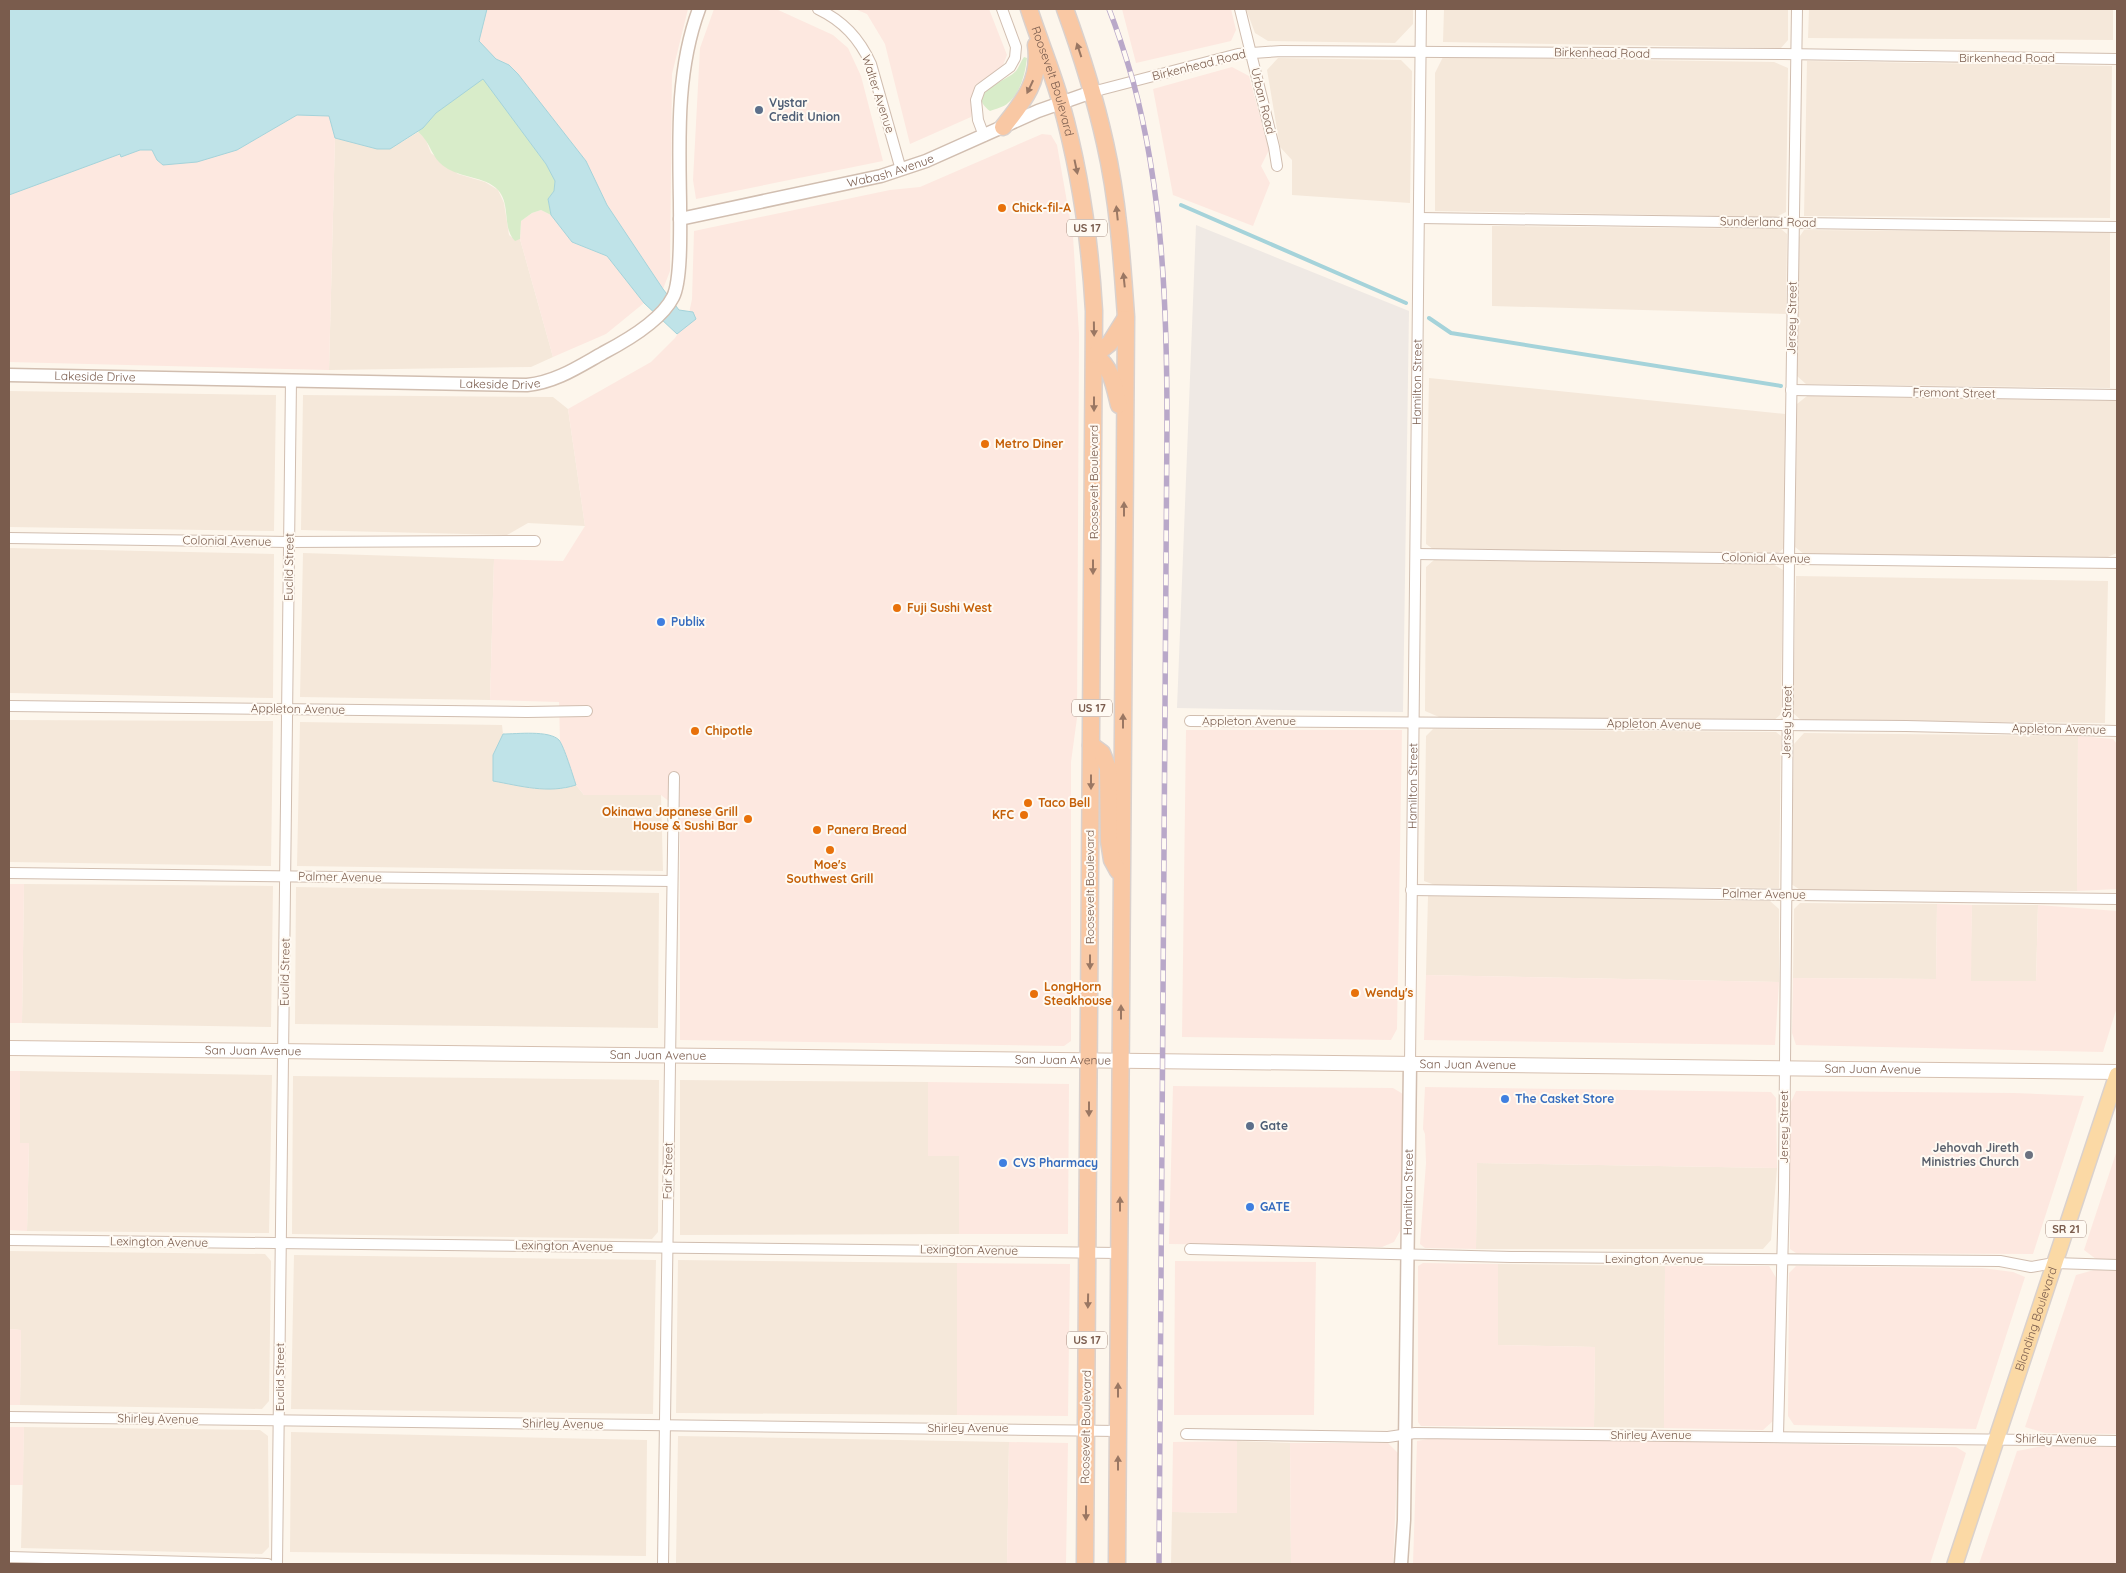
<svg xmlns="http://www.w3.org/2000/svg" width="2126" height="1573" font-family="Quicksand,sans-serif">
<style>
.residential{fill:#f5e8da}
.commercial{fill:#fde8e0}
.industrial{fill:#efe9e4}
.green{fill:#d8ecc9}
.water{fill:#bfe3e8;stroke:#a5d3da}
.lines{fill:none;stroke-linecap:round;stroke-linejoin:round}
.stream{stroke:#a5d3da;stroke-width:4}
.minor-casing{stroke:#d1beb0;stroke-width:12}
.tertiary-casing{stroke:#d1beb0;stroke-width:15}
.secondary-casing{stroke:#d6c0b0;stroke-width:16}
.primary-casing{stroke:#dad1cd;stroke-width:18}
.trunk-casing{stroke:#dad1cd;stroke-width:19}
.minor{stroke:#fff;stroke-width:10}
.tertiary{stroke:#fff;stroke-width:12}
.secondary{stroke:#fff;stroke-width:14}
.primary{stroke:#fbd9a5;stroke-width:15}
.trunk{stroke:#f9c8a4;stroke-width:16}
.rail-casing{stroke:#b9a8c9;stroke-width:5.5}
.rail{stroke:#fffaf3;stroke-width:4;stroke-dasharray:11;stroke-linecap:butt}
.oneway{fill:#9a7763}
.service-dot{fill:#5c6f8a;stroke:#fffaf3;stroke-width:2}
.food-dot{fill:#e8710a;stroke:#fffaf3;stroke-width:2}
.shop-dot{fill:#3f7fe0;stroke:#fffaf3;stroke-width:2}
.worship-dot{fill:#6b7280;stroke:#fffaf3;stroke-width:2}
.labels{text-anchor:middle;stroke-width:4;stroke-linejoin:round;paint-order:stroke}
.shield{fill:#fffaf3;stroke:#a28b7f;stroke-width:1}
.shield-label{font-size:11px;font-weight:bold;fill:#7a5c4d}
.street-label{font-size:12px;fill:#7a5c4d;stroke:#fffaf3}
.service-label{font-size:12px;font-weight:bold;fill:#4e5e75;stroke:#fffaf3;text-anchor:start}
.food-label{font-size:12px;font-weight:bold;fill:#c56008;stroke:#fffaf3;text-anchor:start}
.shop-label{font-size:12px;font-weight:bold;fill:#366cbe;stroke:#fffaf3;text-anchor:start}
.worship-label{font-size:12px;font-weight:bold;fill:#5b616d;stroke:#fffaf3;text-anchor:end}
</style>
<rect width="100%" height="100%" fill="#fdf6ec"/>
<path class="residential" d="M 1246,9 L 1413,9 L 1413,24 L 1395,43 L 1268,41 L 1255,33 Z
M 1444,9 L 1788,9 L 1788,40 L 1781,48 L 1443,42 Z
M 1809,9 L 2113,9 L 2113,40 L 1808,38 Z
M 1443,57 L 1774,62 L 1788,68 L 1786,212 L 1776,217 L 1435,211 L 1435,73 Z
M 1278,58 L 1401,60 L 1412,71 L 1410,203 L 1292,195 L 1292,160 L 1280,147 L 1267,70 Z
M 1807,61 L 2112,66 L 2110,218 L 1804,216 Z
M 418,132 L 425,138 L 431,153 L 458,174 L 485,182 L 498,190 L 504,203 L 509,235 L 515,240 L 520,239 L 553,357 L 531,367 L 329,370 L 335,138 L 377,149 L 402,142 Z
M 1492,226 L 1781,229 L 1787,234 L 1786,314 L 1492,306 Z
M 1804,230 L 2110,232 L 2110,388 L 1806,384 L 1797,376 L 1798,239 Z
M 1429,378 L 1785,414 L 1784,548 L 1777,554 L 1433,549 L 1426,544 Z
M 9,391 L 276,395 L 274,531 L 9,527 Z
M 303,395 L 553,397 L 568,409 L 585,526 L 528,523 L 507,535 L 301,530 Z
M 1807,396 L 2116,401 L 2117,553 L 2108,557 L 1804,554 L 1795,547 L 1797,404 Z
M 9,548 L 274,554 L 273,698 L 9,693 Z
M 303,553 L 494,559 L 490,700 L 300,697 Z
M 1434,560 L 1773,564 L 1783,570 L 1781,714 L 1773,721 L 1439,717 L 1425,711 L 1426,567 Z
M 1796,576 L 2108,581 L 2105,723 L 1801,720 L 1793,713 Z
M 9,720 L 273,721 L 271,866 L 9,862 Z
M 300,722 L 502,725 L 503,734 L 493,755 L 562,789 L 576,785 L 584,795 L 661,795 L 663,871 L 297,866 Z
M 1433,729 L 1776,732 L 1781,736 L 1779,888 L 1435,885 L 1424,881 L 1426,736 Z
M 1804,733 L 2078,736 L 2077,891 L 1802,891 L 1791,884 L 1794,744 Z
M 24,884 L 273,886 L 271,1027 L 22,1023 Z
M 296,887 L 659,893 L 658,1028 L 295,1024 Z
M 1428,896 L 1770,901 L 1779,909 L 1779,982 L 1426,975 Z
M 1800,903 L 1937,904 L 1936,979 L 1793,978 L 1794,909 Z
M 1972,905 L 2038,905 L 2036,982 L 1970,981 Z
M 20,1071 L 272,1075 L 269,1233 L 27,1231 L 29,1144 L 20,1144 Z
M 293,1076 L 659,1080 L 658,1232 L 652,1239 L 292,1234 Z
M 680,1080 L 928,1082 L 928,1156 L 959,1155 L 959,1234 L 680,1235 Z
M 1477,1163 L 1777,1168 L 1771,1240 L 1763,1249 L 1476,1249 Z
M 9,1251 L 265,1254 L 271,1261 L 269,1401 L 262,1409 L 20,1405 L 21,1330 L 9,1329 Z
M 294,1255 L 656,1260 L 653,1414 L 291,1409 Z
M 678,1260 L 957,1263 L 957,1415 L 676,1413 Z
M 1498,1264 L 1665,1266 L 1664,1428 L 1594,1427 L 1595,1347 L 1497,1345 Z
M 24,1427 L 260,1430 L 268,1436 L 269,1547 L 262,1554 L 21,1548 Z
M 291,1432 L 647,1440 L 646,1556 L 290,1552 Z
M 678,1436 L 1009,1442 L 1007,1564 L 676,1563 Z
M 1237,1441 L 1290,1443 L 1291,1564 L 1171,1564 L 1172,1512 L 1237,1513 Z"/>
<path class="commercial" d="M 487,9 L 688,9 L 672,74 L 670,271 L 663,289 L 607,205 L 586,161 L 518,74 L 509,65 L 496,59 L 479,41 Z
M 714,9 L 776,9 L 833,35 L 848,48 L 861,76 L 883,161 L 696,199 L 693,180 L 700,48 Z
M 855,9 L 989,9 L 1007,55 L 1002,68 L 975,85 L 971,117 L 910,144 L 885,44 L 867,14 Z
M 1122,9 L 1231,9 L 1236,30 L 1231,41 L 1136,63 Z
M 1232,67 L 1249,76 L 1269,150 L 1261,166 L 1270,183 L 1253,226 L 1173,195 L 1153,89 Z
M 297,115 L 329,116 L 335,138 L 329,370 L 9,362 L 9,195 L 120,154 L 121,157 L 140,150 L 152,150 L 157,160 L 237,150 Z
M 1042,134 L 1051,135 L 1057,145 L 1073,236 L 1079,334 L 1077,718 L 1071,762 L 1071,1041 L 1064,1046 L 680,1040 L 680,810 L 661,795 L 584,795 L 576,785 L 560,741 L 559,702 L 490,700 L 494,559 L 563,561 L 585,526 L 568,409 L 651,362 L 675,338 L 688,318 L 692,299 L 694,231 L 890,190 L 920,187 Z
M 541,210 L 551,215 L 572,242 L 607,256 L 644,303 L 606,334 L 553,357 L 520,239 L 521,221 L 532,213 Z
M 1186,730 L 1402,730 L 1397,1029 L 1391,1040 L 1182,1037 Z
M 2078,736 L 2113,739 L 2117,744 L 2117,889 L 2077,891 Z
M 9,884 L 24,884 L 22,1023 L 9,1023 Z
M 1937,904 L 1972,905 L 1971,981 L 2036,981 L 2038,905 L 2117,911 L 2117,1007 L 2103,1052 L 1796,1045 L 1792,1033 L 1793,978 L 1936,979 Z
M 1426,975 L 1779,982 L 1775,1045 L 1424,1040 Z
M 9,1071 L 20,1071 L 20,1143 L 29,1143 L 27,1231 L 9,1230 Z
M 928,1082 L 1069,1084 L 1068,1234 L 959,1234 L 959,1156 L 928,1156 Z
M 1173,1086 L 1393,1088 L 1403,1094 L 1400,1231 L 1394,1242 L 1382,1247 L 1169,1244 Z
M 1425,1087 L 1771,1092 L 1776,1098 L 1777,1168 L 1477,1163 L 1476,1249 L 1425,1248 L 1420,1244 L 1426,1163 L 1425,1134 L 1423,1129 Z
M 1796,1091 L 2014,1093 L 2084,1096 L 2033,1254 L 1796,1253 L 1790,1249 L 1790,1104 Z
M 2117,1150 L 2117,1259 L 2096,1259 L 2084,1250 Z
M 1175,1261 L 1316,1262 L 1314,1415 L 1174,1415 Z
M 957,1263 L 1070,1264 L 1068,1416 L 957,1415 Z
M 1423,1263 L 1498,1264 L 1498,1345 L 1595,1347 L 1594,1427 L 1421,1426 L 1418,1422 L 1418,1266 Z
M 1665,1266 L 1769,1266 L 1778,1281 L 1773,1421 L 1763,1430 L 1664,1428 Z
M 1796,1266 L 1982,1268 L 2013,1272 L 2025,1277 L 1976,1429 L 1794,1425 L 1788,1416 L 1789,1273 Z
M 2094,1270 L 2117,1271 L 2117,1434 L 2045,1433 L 2025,1427 L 2076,1275 Z
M 9,1329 L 21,1330 L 20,1405 L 9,1405 Z
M 9,1427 L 24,1427 L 23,1485 L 9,1485 Z
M 1439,1437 L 1956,1447 L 1966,1453 L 1930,1564 L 1413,1564 L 1417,1441 Z
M 1237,1441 L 1237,1513 L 1172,1512 L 1173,1442 Z
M 1009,1442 L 1068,1443 L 1066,1564 L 1007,1564 Z
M 1290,1443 L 1388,1443 L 1398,1453 L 1393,1564 L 1291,1564 Z
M 2043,1446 L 2117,1447 L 2117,1564 L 1979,1564 L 2017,1451 Z"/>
<path class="industrial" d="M 1196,225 L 1409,311 L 1403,712 L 1177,708 Z"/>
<path class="green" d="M 1024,57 L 1027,58 C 1025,74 1021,92 1008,103 C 1004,107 995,109 990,111 C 964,92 1006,82 1016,71 C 1019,67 1021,61 1024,57 Z
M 483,78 L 546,164 L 555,181 L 554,191 L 548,199 L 551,215 L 541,210 L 532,213 L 521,221 L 520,239 L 515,241 C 502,228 511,204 498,190 C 485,176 460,178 445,167 C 431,158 431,142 418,132 L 436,113 Z"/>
<path class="water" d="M 9,9 L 487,9 L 479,41 L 496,59 L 509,65 L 518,74 L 586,161 L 607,205 L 663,289 L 679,310 L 693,312 L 696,319 L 677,334 L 644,303 L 607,256 L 572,242 L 551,215 L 548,199 L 554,191 L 555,181 L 546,164 L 483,79 L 436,113 L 423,128 L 390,149 L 377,149 L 335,138 L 329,116 L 297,115 L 237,150 L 197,162 L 163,165 L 157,160 L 152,150 L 140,150 L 121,157 L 120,154 L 9,195 Z
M 503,734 C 517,734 549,730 559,740 C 564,746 573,776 576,785 C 548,794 521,786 493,781 L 493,755 Z"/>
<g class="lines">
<path class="stream" d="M 1181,205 L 1406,303
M 1429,318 L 1451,333 L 1781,386"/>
<g class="minor-casing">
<g id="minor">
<path d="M 818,9 C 843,21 859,38 871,64 L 901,170"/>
<path d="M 1240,9 L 1274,147 L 1277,166"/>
<path d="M 1092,92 L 1238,54 L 1281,51 L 1783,54 L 2117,59"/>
<path d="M 984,136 L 978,120 L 976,100 L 980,89 L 1010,67 L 1015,58 L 1016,47 L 1002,9"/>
<path d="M 1419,218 L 2117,227"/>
<path d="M 1791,390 L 2117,395"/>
<path d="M 9,538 L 289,542 L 535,541"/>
<path d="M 1416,554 L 2117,563"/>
<path d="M 9,706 L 527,712 L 587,711"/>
<path d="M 1190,721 L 1906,726 L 2117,731"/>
<path d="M 9,873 L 672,881"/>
<path d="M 1411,890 L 2117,899"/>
<path id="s1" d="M 1410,1064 L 1421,9"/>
<path d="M 9,1240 L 1119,1253"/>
<path d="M 1190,1249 L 1511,1257 L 2000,1261 L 2031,1267 L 2054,1263 L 2117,1265"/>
<path d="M 9,1417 L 1118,1431"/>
<path d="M 1186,1434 L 1388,1437 L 1415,1433 L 2117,1441"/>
<path d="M 1778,1436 L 1784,1190 L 1789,558 L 1797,9"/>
<path d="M 9,1557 L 268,1564"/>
<path d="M 277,1564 L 291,380"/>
<path d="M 663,1564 L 674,777"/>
</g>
</g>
<g class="tertiary-casing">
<g id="tertiary">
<path id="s2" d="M 680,219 L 881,176 L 926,161 L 1038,111 L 1092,92"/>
<path id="s3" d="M 9,375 L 527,385 C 556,382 578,367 603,353 C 626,341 661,321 673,297 C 682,280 680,224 680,203 C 679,138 676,71 699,9"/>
<path id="s4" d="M 1401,1564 L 1404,1520 L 1410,1064"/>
</g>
</g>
<g class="secondary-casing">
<g id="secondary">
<path id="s5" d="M 9,1048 L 2117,1072"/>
</g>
</g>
<g class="primary-casing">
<g id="primary">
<path id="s6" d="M 1955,1564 L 2117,1075"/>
</g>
</g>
<g class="trunk-casing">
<g id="trunk">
<path id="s7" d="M 1029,9 C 1039,40 1052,71 1061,103 C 1080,171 1090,241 1094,311 L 1085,1564"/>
<path d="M 1065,9 C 1081,53 1095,98 1105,143 C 1118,200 1122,259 1126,317 L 1117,1564"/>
<path d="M 1003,127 C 1024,101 1041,80 1036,45"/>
<path d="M 1095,355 C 1112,368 1114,385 1119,405"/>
<path d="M 1095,355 L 1110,343 L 1125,319"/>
<path d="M 1091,745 L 1102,753 L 1108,768 L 1109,841 L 1112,860 L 1118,871"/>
</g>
</g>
<use href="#minor" class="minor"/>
<use href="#tertiary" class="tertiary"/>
<use href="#secondary" class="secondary"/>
<use href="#primary" class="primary"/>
<use href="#trunk" class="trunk"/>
<g class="rail-casing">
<path id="rail" d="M 1109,9 C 1118,32 1126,57 1133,81 C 1163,192 1167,309 1167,423 L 1159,1564"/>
</g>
<use href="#rail" class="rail"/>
</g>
<defs><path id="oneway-solid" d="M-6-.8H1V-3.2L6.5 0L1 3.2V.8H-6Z" transform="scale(1.25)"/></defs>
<g class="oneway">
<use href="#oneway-solid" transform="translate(1079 50) rotate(-108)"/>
<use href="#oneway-solid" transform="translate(1030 87) rotate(115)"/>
<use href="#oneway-solid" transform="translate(1076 167) rotate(78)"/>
<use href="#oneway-solid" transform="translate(1117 213) rotate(-96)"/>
<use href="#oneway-solid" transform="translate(1124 280) rotate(-96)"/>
<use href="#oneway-solid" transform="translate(1094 329) rotate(89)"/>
<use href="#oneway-solid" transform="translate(1094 404) rotate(90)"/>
<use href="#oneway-solid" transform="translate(1124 509) rotate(-90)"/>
<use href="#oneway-solid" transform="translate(1093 567) rotate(90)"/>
<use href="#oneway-solid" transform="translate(1123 721) rotate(-90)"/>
<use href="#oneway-solid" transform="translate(1091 782) rotate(90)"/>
<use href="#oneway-solid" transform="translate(1090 962) rotate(90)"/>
<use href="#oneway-solid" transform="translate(1121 1012) rotate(-90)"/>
<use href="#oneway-solid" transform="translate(1089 1109) rotate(90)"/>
<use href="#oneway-solid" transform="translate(1120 1204) rotate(-90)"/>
<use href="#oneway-solid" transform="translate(1088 1301) rotate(91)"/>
<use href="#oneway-solid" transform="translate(1118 1390) rotate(-90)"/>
<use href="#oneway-solid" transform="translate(1118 1463) rotate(-90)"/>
<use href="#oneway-solid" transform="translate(1086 1513) rotate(90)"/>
</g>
<g class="service-dot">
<circle cx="759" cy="110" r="5"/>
<circle cx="1250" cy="1126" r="5"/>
</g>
<g class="food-dot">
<circle cx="1002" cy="208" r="5"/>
<circle cx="985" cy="444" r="5"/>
<circle cx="897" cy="608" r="5"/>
<circle cx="695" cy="731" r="5"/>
<circle cx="1028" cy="803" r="5"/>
<circle cx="1024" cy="815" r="5"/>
<circle cx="748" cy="819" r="5"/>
<circle cx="817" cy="830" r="5"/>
<circle cx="830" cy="850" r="5"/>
<circle cx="1355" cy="993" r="5"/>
<circle cx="1034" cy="994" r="5"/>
</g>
<g class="shop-dot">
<circle cx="661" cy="622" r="5"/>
<circle cx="1505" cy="1099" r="5"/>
<circle cx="1003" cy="1163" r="5"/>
<circle cx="1250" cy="1207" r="5"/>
</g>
<circle class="worship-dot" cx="2029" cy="1155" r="5"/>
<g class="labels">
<g class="shield">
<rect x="1067" y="219.5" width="40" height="17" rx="4"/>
<rect x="1072" y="699.5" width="40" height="17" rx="4"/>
<rect x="2046" y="1220.5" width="40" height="17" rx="4"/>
<rect x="1067" y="1331.5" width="40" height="17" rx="4"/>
</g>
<g class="shield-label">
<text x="1087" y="232">US 17</text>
<text x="1092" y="712">US 17</text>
<text x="2066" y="1233">SR 21</text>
<text x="1087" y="1344">US 17</text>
</g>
<g class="street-label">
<text transform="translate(1602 53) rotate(1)" y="4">Birkenhead Road</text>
<text x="2007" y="62">Birkenhead Road</text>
<text transform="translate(1199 65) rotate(-14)" y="4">Birkenhead Road</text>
<text dy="4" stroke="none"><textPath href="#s7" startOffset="76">Roosevelt Boulevard</textPath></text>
<text transform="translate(878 94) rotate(72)" y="4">Walter Avenue</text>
<text transform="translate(1263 101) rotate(76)" y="4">Urban Road</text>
<text dy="4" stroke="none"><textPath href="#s2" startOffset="216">Wabash Avenue</textPath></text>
<text transform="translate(1768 222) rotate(1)" y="4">Sunderland Road</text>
<text transform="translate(1792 318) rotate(-89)" y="4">Jersey Street</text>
<text dy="4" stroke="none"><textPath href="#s3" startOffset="86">Lakeside Drive</textPath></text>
<text dy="4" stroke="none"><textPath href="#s1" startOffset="682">Hamilton Street</textPath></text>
<text dy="4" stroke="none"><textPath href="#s3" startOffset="491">Lakeside Drive</textPath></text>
<text transform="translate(1954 393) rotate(1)" y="4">Fremont Street</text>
<text transform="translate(1094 482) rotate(-90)" y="4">Roosevelt Boulevard</text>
<text transform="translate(227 541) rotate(1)" y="4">Colonial Avenue</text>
<text transform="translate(1766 558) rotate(1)" y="4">Colonial Avenue</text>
<text transform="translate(289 567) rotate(-89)" y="4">Euclid Street</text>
<text transform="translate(298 709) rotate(1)" y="4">Appleton Avenue</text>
<text x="1249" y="725">Appleton Avenue</text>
<text transform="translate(1787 722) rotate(-89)" y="4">Jersey Street</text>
<text transform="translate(1654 724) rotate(1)" y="4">Appleton Avenue</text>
<text transform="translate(2059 729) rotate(1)" y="4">Appleton Avenue</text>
<text dy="4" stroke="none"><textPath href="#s1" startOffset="278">Hamilton Street</textPath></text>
<text transform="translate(340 877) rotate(1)" y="4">Palmer Avenue</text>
<text transform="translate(1090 887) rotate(-90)" y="4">Roosevelt Boulevard</text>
<text transform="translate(1764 894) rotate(1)" y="4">Palmer Avenue</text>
<text transform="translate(285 972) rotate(-89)" y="4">Euclid Street</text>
<text dy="4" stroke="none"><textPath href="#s5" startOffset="244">San Juan Avenue</textPath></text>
<text dy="4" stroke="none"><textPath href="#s5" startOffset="649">San Juan Avenue</textPath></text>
<text dy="4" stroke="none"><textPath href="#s5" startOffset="1054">San Juan Avenue</textPath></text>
<text dy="4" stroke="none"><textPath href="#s5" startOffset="1459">San Juan Avenue</textPath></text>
<text dy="4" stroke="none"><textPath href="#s5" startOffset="1864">San Juan Avenue</textPath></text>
<text transform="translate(1784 1127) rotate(-90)" y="4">Jersey Street</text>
<text transform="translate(668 1171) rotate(-89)" y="4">Fair Street</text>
<text dy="4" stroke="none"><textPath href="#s4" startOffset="372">Hamilton Street</textPath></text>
<text transform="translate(159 1242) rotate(1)" y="4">Lexington Avenue</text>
<text transform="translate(564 1246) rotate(1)" y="4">Lexington Avenue</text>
<text transform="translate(969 1250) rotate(1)" y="4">Lexington Avenue</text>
<text x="1654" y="1263">Lexington Avenue</text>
<text dy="4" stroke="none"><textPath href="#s6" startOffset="258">Blanding Boulevard</textPath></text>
<text transform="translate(280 1377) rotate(-90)" y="4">Euclid Street</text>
<text transform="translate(158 1419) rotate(1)" y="4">Shirley Avenue</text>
<text transform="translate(563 1424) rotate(1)" y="4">Shirley Avenue</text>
<text transform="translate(1086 1427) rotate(-89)" y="4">Roosevelt Boulevard</text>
<text x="968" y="1432">Shirley Avenue</text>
<text x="1651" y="1439">Shirley Avenue</text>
<text transform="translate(2056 1439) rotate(1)" y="4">Shirley Avenue</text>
</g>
<g class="service-label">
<text x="769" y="107">Vystar<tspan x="769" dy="14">Credit Union</tspan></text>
<text x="1260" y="1130">Gate</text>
</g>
<g class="food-label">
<text x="1012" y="212">Chick-fil-A</text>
<text x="995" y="448">Metro Diner</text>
<text x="907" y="612">Fuji Sushi West</text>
<text x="705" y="735">Chipotle</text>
<text x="1038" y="807">Taco Bell</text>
<text x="738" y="816" text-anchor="end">Okinawa Japanese Grill<tspan x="738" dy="14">House &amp; Sushi Bar</tspan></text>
<text x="1014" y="819" text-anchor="end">KFC</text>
<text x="827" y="834">Panera Bread</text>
<text x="830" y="869" text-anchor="middle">Moe's<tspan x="830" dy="14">Southwest Grill</tspan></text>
<text x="1044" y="991">LongHorn<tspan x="1044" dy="14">Steakhouse</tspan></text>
<text x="1365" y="997">Wendy's</text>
</g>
<g class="shop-label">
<text x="671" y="626">Publix</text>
<text x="1515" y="1103">The Casket Store</text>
<text x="1013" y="1167">CVS Pharmacy</text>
<text x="1260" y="1211">GATE</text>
</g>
<g class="worship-label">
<text x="2019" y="1152">Jehovah Jireth<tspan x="2019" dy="14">Ministries Church</tspan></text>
</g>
</g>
<rect width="2126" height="1573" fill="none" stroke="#7a5c4d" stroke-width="20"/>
</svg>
